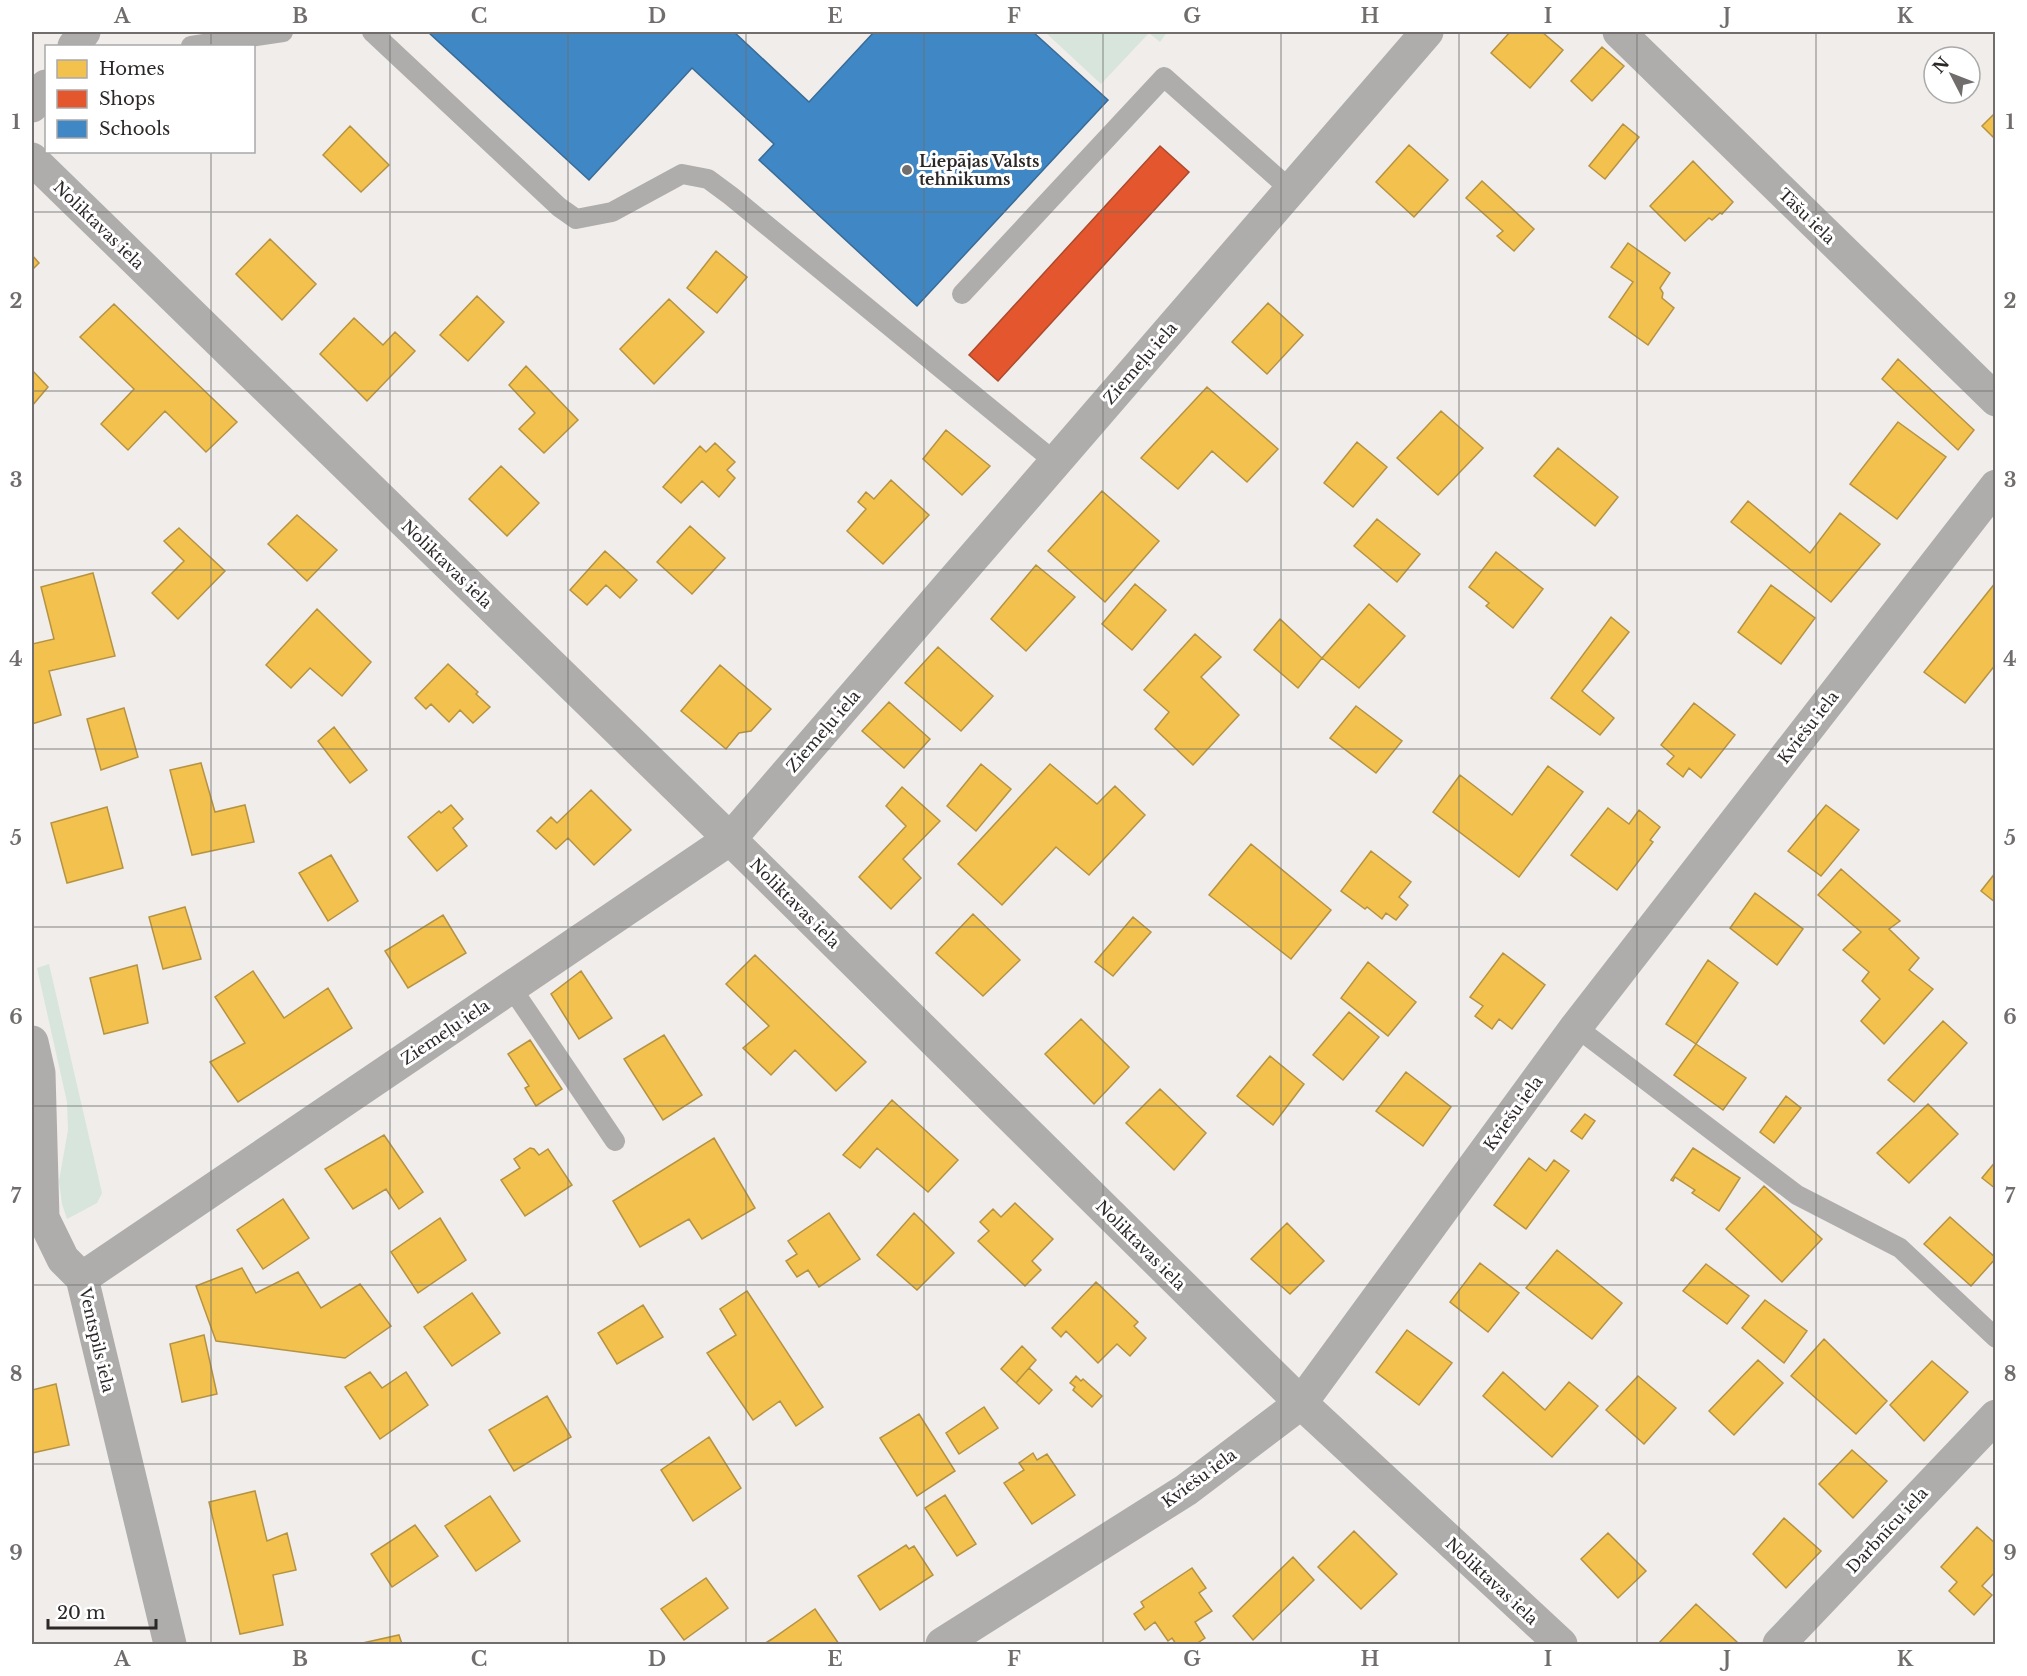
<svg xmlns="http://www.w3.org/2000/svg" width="2027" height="1676" font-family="'Libre Baskerville',serif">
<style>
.green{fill:#d7e5dc}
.homes{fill:#f2c14e;stroke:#b69342;stroke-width:1.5}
.shops{fill:#e4572e;stroke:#ac492c;stroke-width:1.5}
.schools{fill:#3f88c5;stroke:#396b96;stroke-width:1.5}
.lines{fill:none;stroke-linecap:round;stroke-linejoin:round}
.service{stroke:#afadac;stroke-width:20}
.minor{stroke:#afadac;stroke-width:33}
.tertiary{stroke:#afadac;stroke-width:33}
.grid{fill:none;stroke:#706d6c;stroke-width:1.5;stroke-opacity:0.55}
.poi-dot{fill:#706d6c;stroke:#fff;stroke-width:2}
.labels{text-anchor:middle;stroke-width:6;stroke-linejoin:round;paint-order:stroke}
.poi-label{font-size:16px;font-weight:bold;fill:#2b2827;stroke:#fff;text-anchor:start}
.street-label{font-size:16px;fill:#2b2827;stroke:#fff}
.neatline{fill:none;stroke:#706d6c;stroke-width:2}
.grid-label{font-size:20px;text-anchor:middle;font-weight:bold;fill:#706d6c}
</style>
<rect width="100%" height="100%" fill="#f0edeb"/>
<path class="green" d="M 1045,32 L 1167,32 L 1160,42 L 1149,33 L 1101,84 Z
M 49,964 L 102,1193 L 97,1203 L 67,1219 L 62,1204 L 59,1181 L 68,1130 L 67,1102 L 37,968 Z"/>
<path class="homes" d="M 1510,32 L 1542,32 L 1563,50 L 1530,88 L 1491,53 Z
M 1602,47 L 1624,66 L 1592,101 L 1571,81 Z
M 1996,112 L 1996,140 L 1982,126 Z
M 1623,124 L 1639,137 L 1605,179 L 1589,166 Z
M 350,126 L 389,165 L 361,192 L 323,155 Z
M 1409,145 L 1448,180 L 1414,217 L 1376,182 Z
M 1693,161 L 1733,202 L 1722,214 L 1720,213 L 1712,220 L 1709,218 L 1685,241 L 1650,206 Z
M 1482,181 L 1534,229 L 1514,251 L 1497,236 L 1503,231 L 1466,198 Z
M 270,239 L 316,284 L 282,320 L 236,274 Z
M 1628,243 L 1670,273 L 1660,288 L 1663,293 L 1662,298 L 1674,308 L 1648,345 L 1609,317 L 1633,282 L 1611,267 Z
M 716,251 L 747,277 L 717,313 L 687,288 Z
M 32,255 L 39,263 L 32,270 Z
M 477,296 L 504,322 L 468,361 L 440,335 Z
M 669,299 L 704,332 L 654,384 L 620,349 Z
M 1268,303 L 1303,335 L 1267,374 L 1232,342 Z
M 114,304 L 237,422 L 206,452 L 165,411 L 128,450 L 101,424 L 134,389 L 80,337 Z
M 354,318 L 383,345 L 395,332 L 415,351 L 367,401 L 320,354 Z
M 1898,359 L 1974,430 L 1958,450 L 1882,379 Z
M 526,366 L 578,420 L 544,453 L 519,429 L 535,413 L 509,385 Z
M 32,370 L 48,387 L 32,406 Z
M 1207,387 L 1278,449 L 1247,482 L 1212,451 L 1178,489 L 1141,458 Z
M 1441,411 L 1483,448 L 1438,495 L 1397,458 Z
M 1898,422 L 1946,457 L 1897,519 L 1850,484 Z
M 946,430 L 990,466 L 962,495 L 923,459 Z
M 1357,442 L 1387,467 L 1353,507 L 1324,483 Z
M 715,443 L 735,462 L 727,470 L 735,478 L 719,497 L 702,481 L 681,503 L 663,487 L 700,446 L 706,452 Z
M 1558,448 L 1618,497 L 1595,526 L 1534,476 Z
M 501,466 L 539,503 L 507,536 L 469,499 Z
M 891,480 L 929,515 L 883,564 L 847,531 L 866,509 L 858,502 L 866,492 L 874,499 Z
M 1102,491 L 1159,541 L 1105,602 L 1048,551 Z
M 1748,501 L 1810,553 L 1840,513 L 1880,544 L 1831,602 L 1731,522 Z
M 297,515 L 337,550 L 307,581 L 268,544 Z
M 1377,519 L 1420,554 L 1397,582 L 1354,546 Z
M 690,526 L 725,558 L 692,594 L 657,562 Z
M 179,528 L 225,571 L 178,619 L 152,593 L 184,561 L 164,541 Z
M 605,551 L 637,580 L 620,598 L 606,585 L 587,605 L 570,590 Z
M 1496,552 L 1543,589 L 1513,628 L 1486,606 L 1489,603 L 1469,587 Z
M 1036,565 L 1075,597 L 1026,651 L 991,619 Z
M 93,573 L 115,656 L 49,671 L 61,715 L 32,724 L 32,644 L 54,639 L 41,587 Z
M 1996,582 L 1996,664 L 1965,703 L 1924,672 Z
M 1135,584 L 1166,610 L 1132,650 L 1102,624 Z
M 1771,585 L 1815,618 L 1781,664 L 1738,632 Z
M 1369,604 L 1405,636 L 1359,688 L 1322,658 Z
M 317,609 L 371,662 L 342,696 L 310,668 L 291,688 L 266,665 Z
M 1611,617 L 1629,632 L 1582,691 L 1614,718 L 1600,735 L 1551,698 Z
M 1280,619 L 1322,658 L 1298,688 L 1254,650 Z
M 1195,634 L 1221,657 L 1201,677 L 1239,715 L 1193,765 L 1155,729 L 1169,712 L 1144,690 Z
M 938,647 L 993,696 L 961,731 L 905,683 Z
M 448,664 L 478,692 L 476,694 L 490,707 L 473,723 L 460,710 L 449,722 L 431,704 L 426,709 L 415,698 Z
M 720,665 L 771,709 L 751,731 L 739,733 L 726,749 L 681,711 Z
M 889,702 L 930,739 L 904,768 L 862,731 Z
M 1694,703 L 1735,735 L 1701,778 L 1689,768 L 1683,777 L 1667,764 L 1674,756 L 1661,745 Z
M 1356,706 L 1402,741 L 1376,773 L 1330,738 Z
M 124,708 L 138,757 L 101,770 L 87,719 Z
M 334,727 L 367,770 L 350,783 L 318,741 Z
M 201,763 L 215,812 L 245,805 L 254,842 L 192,855 L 170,770 Z
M 981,764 L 1011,789 L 976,831 L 947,806 Z
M 1050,764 L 1097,804 L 1115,786 L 1145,815 L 1089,875 L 1056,847 L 1002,905 L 958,864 Z
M 1548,766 L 1583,792 L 1519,877 L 1433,812 L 1460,775 L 1512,815 Z
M 902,787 L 940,821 L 903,859 L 921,878 L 891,909 L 859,877 L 906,826 L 886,806 Z
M 591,790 L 631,830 L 594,865 L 568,838 L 556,849 L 537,831 L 551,817 L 557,823 Z
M 451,805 L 463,819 L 453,828 L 467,846 L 437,871 L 408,837 L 439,811 L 441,813 Z
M 1826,805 L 1859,830 L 1821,876 L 1788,851 Z
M 107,807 L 123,868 L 67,883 L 51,823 Z
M 1608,808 L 1629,824 L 1639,810 L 1660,827 L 1650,840 L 1653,842 L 1617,890 L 1571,855 Z
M 1251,844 L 1331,910 L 1291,959 L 1209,895 Z
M 1371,851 L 1411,882 L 1399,897 L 1408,905 L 1396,920 L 1386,913 L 1382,919 L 1367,907 L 1365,909 L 1341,891 Z
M 331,855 L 358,901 L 328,921 L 299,873 Z
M 1841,869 L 1900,921 L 1889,929 L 1919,958 L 1909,970 L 1933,989 L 1884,1044 L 1861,1021 L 1880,999 L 1862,981 L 1869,972 L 1843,950 L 1861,932 L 1818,895 Z
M 1996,872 L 1996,903 L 1981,891 Z
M 1755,893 L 1803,929 L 1777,965 L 1730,928 Z
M 185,907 L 201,959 L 163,969 L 149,917 Z
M 973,914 L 1020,960 L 983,996 L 936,953 Z
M 443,915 L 466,953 L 408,988 L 385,951 Z
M 1133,917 L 1151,932 L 1113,976 L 1095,962 Z
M 1503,953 L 1545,985 L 1512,1029 L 1499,1019 L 1492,1029 L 1475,1016 L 1483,1006 L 1470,997 Z
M 755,955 L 866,1062 L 836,1091 L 795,1050 L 771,1075 L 743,1048 L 769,1026 L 726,984 Z
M 1708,960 L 1738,983 L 1696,1044 L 1666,1024 Z
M 1368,962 L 1416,1002 L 1388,1036 L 1341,998 Z
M 137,965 L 148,1023 L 104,1034 L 90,978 Z
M 253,971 L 284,1018 L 328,988 L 352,1028 L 238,1102 L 210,1062 L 245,1043 L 215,997 Z
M 581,971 L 612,1018 L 579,1039 L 551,994 Z
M 1349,1012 L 1379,1037 L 1343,1080 L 1313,1055 Z
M 1081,1019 L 1129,1067 L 1094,1104 L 1045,1054 Z
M 1943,1021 L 1967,1043 L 1914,1102 L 1888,1080 Z
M 664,1035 L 702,1095 L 663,1120 L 624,1059 Z
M 530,1040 L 562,1089 L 536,1106 L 525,1088 L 529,1086 L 508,1054 Z
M 1696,1044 L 1746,1078 L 1723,1110 L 1674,1075 Z
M 1270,1056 L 1304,1084 L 1273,1125 L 1237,1096 Z
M 1406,1072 L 1451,1107 L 1423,1146 L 1376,1111 Z
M 1160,1089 L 1206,1133 L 1174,1170 L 1126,1123 Z
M 1786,1096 L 1801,1108 L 1774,1143 L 1760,1132 Z
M 892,1100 L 958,1160 L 928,1192 L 877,1148 L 860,1168 L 843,1155 Z
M 1928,1104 L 1958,1134 L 1909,1183 L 1877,1153 Z
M 1585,1114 L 1595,1121 L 1582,1139 L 1571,1131 Z
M 384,1135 L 423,1192 L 399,1209 L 386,1189 L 353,1209 L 325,1169 Z
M 714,1138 L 755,1208 L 702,1239 L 689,1219 L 640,1247 L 613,1201 Z
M 530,1148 L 534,1149 L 539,1155 L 548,1149 L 572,1185 L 525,1216 L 501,1180 L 520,1168 L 514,1159 Z
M 1693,1148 L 1740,1178 L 1719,1211 L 1692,1193 L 1695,1190 L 1675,1177 L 1673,1181 L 1671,1180 Z
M 1529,1158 L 1546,1171 L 1554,1160 L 1569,1171 L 1526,1229 L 1494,1205 Z
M 1996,1161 L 1996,1189 L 1982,1178 Z
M 1764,1186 L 1822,1239 L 1782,1282 L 1726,1229 Z
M 283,1199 L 309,1238 L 263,1269 L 237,1230 Z
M 1015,1203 L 1053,1239 L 1032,1261 L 1041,1270 L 1025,1286 L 978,1241 L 989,1231 L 980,1222 L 993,1209 L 1001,1217 Z
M 829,1213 L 860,1259 L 819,1287 L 808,1270 L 797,1277 L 786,1261 L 797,1254 L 788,1241 Z
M 914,1213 L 954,1253 L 917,1290 L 877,1255 Z
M 1950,1217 L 1996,1258 L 1971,1286 L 1924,1244 Z
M 440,1218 L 466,1260 L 418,1293 L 391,1252 Z
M 1287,1223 L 1324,1261 L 1290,1294 L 1251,1259 Z
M 1557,1250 L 1622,1303 L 1592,1339 L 1526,1288 Z
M 1480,1263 L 1519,1293 L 1488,1332 L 1450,1302 Z
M 1706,1264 L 1749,1296 L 1727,1324 L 1683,1291 Z
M 242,1268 L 256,1293 L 298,1272 L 321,1308 L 360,1284 L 391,1326 L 345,1358 L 216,1341 L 196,1286 Z
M 1096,1282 L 1138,1322 L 1134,1326 L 1146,1338 L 1130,1356 L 1117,1344 L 1098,1363 L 1066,1331 L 1061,1337 L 1052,1328 Z
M 747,1291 L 823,1407 L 796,1426 L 780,1401 L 753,1420 L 707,1353 L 736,1335 L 720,1309 Z
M 472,1293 L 500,1333 L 452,1366 L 424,1327 Z
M 1765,1300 L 1807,1331 L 1784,1363 L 1742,1328 Z
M 643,1305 L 663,1337 L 617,1364 L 598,1333 Z
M 1407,1330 L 1452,1363 L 1419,1405 L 1376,1372 Z
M 204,1335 L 217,1394 L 182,1402 L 170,1344 Z
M 1824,1339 L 1887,1401 L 1856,1434 L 1791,1376 Z
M 1022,1346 L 1036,1360 L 1016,1383 L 1001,1369 Z
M 1758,1360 L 1783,1383 L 1734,1435 L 1709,1411 Z
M 1932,1361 L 1968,1392 L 1924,1441 L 1890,1405 Z
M 1029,1368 L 1052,1390 L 1039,1404 L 1016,1383 Z
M 370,1372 L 382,1388 L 406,1372 L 428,1405 L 380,1439 L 345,1387 Z
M 1503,1372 L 1545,1410 L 1569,1382 L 1598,1406 L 1552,1457 L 1483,1396 Z
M 1076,1376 L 1081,1381 L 1083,1379 L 1102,1396 L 1092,1407 L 1073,1390 L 1075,1387 L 1070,1383 Z
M 1638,1376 L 1676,1408 L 1644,1444 L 1606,1410 Z
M 56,1384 L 69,1445 L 32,1453 L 32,1390 Z
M 547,1396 L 571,1437 L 514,1471 L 489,1430 Z
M 984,1407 L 998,1428 L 959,1454 L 946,1433 Z
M 919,1414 L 955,1471 L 917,1496 L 880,1438 Z
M 709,1437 L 741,1488 L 693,1521 L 661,1470 Z
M 1852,1450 L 1887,1481 L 1853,1518 L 1819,1484 Z
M 1033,1453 L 1037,1460 L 1047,1454 L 1075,1495 L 1032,1524 L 1004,1483 L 1024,1470 L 1019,1463 Z
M 255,1491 L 267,1541 L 287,1533 L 296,1570 L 273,1575 L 283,1625 L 240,1634 L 209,1502 Z
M 945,1495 L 976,1544 L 957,1556 L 925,1508 Z
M 490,1496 L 520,1541 L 476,1571 L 445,1526 Z
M 1784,1518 L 1821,1551 L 1786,1588 L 1753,1554 Z
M 415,1525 L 438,1556 L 392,1587 L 371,1554 Z
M 1977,1527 L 1996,1544 L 1996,1571 L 1982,1586 L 1992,1595 L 1974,1615 L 1949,1591 L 1957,1582 L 1941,1567 Z
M 1354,1531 L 1397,1574 L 1361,1609 L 1318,1567 Z
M 1608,1533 L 1646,1571 L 1618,1598 L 1581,1559 Z
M 906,1545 L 909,1549 L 914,1546 L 933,1575 L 880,1610 L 858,1576 Z
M 1293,1557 L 1314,1580 L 1253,1640 L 1233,1616 Z
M 1192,1568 L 1206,1588 L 1199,1593 L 1212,1611 L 1195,1622 L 1205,1638 L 1196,1644 L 1176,1644 L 1172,1638 L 1168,1641 L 1155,1622 L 1145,1630 L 1134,1614 L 1144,1607 L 1141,1602 Z
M 706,1578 L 728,1608 L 684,1640 L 661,1609 Z
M 1696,1604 L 1737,1642 L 1735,1644 L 1658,1644 Z
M 815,1609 L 839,1644 L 764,1644 L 772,1639 Z
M 399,1635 L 402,1644 L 358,1644 Z"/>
<path class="shops" d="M 1160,146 L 1189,172 L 998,381 L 969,355 Z"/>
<path class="schools" d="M 428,32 L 734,32 L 809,102 L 874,32 L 1033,32 L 1108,100 L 917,306 L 759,160 L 774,144 L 692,68 L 589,180 Z"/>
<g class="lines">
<path class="service" d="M 372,32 L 559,207 L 576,219 L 612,212 L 682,174 L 708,179 L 731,196 L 1054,461
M 191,46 L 283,32
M 962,294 L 1164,77 L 1291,190
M 511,987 L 615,1141
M 1576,1027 L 1797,1195 L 1900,1248 L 1996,1338"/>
<path class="minor" d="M 1619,32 L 1996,400
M 74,46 L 84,32
M 32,106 L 46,86
M 32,159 L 730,839 L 1301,1403 L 1561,1644
M 82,1278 L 730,839 L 1427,32
M 942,1644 L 1186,1490 L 1301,1403 L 1576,1027 L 1996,486
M 1779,1644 L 1996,1416"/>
<path class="tertiary" d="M 32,1042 L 39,1073 L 43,1218 L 63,1259 L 82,1278 L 170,1644"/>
</g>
<path class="grid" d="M 211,32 L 211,46M 390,32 L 390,1644M 568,32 L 568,1644M 746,32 L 746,1644M 924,32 L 924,1644M 1103,32 L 1103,1644M 1281,32 L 1281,1644M 1459,32 L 1459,1644M 1637,32 L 1637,1644M 1816,32 L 1816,1644M 211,152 L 211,1644M 32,212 L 1996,212M 32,391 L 1996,391M 32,570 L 1996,570M 32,749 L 1996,749M 32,927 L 1996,927M 32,1106 L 1996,1106M 32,1285 L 1996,1285M 32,1464 L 1996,1464"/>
<circle class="poi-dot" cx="907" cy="170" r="6"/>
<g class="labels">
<g class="poi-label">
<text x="919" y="167">Liepājas Valsts<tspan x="919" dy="18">tehnikums</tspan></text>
</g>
<g class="street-label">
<text transform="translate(1807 216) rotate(44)" y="6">Tāšu iela</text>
<text transform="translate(99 225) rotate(44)" y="6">Noliktavas iela</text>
<text transform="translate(1140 363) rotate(-49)" y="6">Ziemeļu iela</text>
<text transform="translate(447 564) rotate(44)" y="6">Noliktavas iela</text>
<text transform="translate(1808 727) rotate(-52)" y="6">Kviešu iela</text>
<text transform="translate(823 731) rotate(-49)" y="6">Ziemeļu iela</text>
<text transform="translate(795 903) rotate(45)" y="6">Noliktavas iela</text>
<text transform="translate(445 1032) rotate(-34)" y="6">Ziemeļu iela</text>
<text transform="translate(1513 1113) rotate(-54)" y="6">Kviešu iela</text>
<text transform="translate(1141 1245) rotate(45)" y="6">Noliktavas iela</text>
<text transform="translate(97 1340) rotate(77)" y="6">Ventspils iela</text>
<text transform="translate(1199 1478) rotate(-36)" y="6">Kviešu iela</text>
<text transform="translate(1887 1530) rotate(-47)" y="6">Darbnīcu iela</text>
<text transform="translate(1492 1581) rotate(43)" y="6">Noliktavas iela</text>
</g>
</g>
<rect width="2027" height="1676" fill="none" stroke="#ffffff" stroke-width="66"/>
<rect x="45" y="45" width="210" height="108" fill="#ffffff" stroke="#aaa9a9" stroke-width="1.5"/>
<rect x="57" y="60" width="30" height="18" fill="#f2c14e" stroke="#aaa9a9" stroke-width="1.5"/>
<text x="99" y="75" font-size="18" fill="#2b2827">Homes</text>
<rect x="57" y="90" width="30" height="18" fill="#e4572e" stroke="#aaa9a9" stroke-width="1.5"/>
<text x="99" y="105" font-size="18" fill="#2b2827">Shops</text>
<rect x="57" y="120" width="30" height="18" fill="#3f88c5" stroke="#aaa9a9" stroke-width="1.5"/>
<text x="99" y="135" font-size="18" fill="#2b2827">Schools</text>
<g transform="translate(1952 75) rotate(312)"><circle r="28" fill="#ffffff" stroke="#aaa9a9" stroke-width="1.5"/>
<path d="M0-4.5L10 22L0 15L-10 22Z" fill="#706d6c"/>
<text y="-9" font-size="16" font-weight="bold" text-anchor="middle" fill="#2b2827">N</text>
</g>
<path d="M48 1619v9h108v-9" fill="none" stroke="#2b2827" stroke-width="3"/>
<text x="57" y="1619" font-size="18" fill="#2b2827" stroke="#ffffff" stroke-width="4.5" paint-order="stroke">20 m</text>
<rect x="33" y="33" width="1961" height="1610" class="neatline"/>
<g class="grid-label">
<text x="122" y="23">A</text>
<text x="300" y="23">B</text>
<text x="479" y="23">C</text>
<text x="657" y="23">D</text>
<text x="835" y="23">E</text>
<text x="1014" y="23">F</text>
<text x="1192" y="23">G</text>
<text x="1370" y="23">H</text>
<text x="1548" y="23">I</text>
<text x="1727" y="23">J</text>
<text x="1905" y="23">K</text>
<text x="16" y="129">1</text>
<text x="2010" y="129">1</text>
<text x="16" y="308">2</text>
<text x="2010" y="308">2</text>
<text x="16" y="487">3</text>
<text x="2010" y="487">3</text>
<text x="16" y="666">4</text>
<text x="2010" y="666">4</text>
<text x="16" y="845">5</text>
<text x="2010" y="845">5</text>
<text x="16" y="1024">6</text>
<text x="2010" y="1024">6</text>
<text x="16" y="1203">7</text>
<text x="2010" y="1203">7</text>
<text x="16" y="1381">8</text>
<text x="2010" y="1381">8</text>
<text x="16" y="1560">9</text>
<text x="2010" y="1560">9</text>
<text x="122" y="1666">A</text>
<text x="300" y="1666">B</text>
<text x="479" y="1666">C</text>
<text x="657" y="1666">D</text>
<text x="835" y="1666">E</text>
<text x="1014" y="1666">F</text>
<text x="1192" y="1666">G</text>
<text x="1370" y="1666">H</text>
<text x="1548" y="1666">I</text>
<text x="1727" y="1666">J</text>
<text x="1905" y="1666">K</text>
</g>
</svg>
